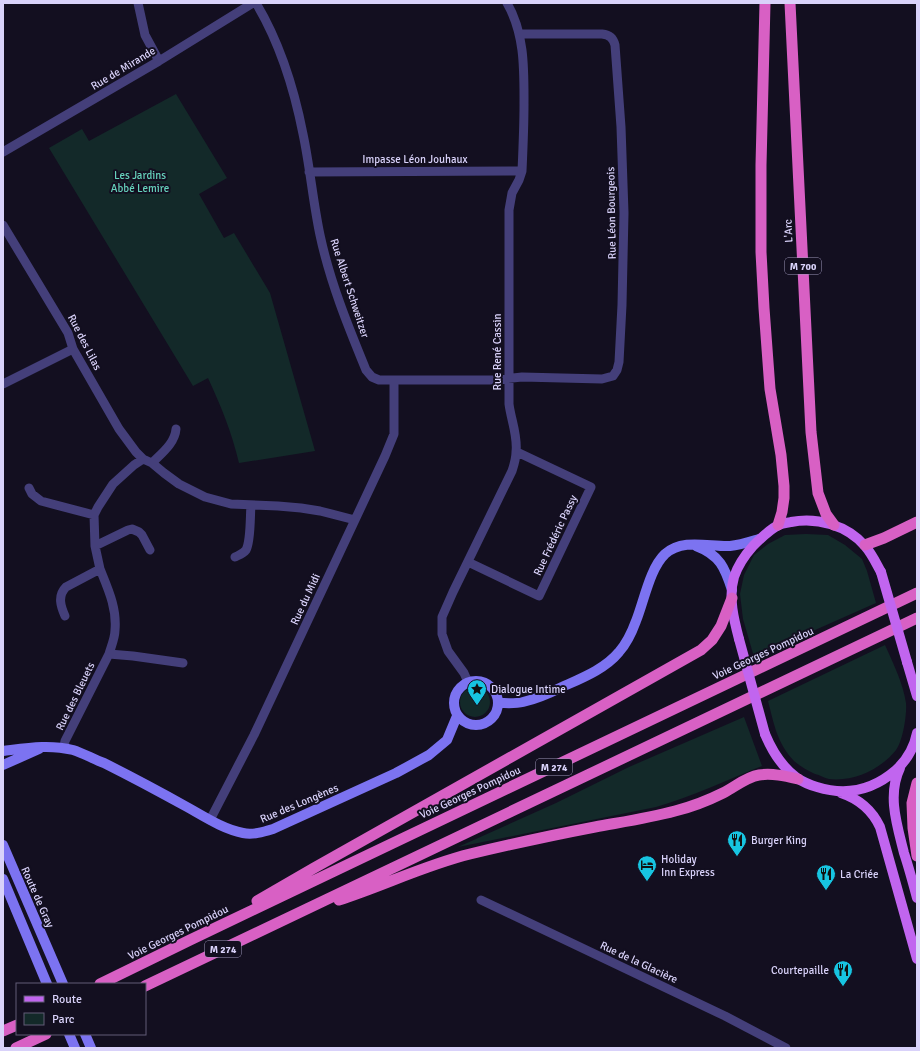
<svg xmlns="http://www.w3.org/2000/svg" width="920" height="1051" font-family="Signika,sans-serif">
<style>
.green{fill:#132929}
.lines{fill:none;stroke-linecap:round;stroke-linejoin:round}
.minor{stroke:#443f7a;stroke-width:9}
.secondary{stroke:#7c73f1;stroke-width:10}
.primary{stroke:#c165ef;stroke-width:10}
.trunk{stroke:#d860c4;stroke-width:11}
.primary-bridge{stroke:#c165ef;stroke-width:10}
.labels{text-anchor:middle;stroke-width:4;stroke-linejoin:round;paint-order:stroke}
.shield{fill:#130f20;stroke:#9e98b9;stroke-width:1}
.shield-label{font-size:10px;font-weight:bold;fill:#d9d2fa}
.street-label{font-size:11px;fill:#d9d2fa;stroke:#130f20}
.park-label{font-size:11px;fill:#66d2bc;stroke:#130f20}
.poi-label{font-size:11px;fill:#d9d2fa;stroke:#130f20;text-anchor:start}
</style>
<rect width="100%" height="100%" fill="#130f20"/>
<path class="green" d="M 176,94 L 227,178 L 199,194 L 224,238 L 234,233 L 270,293 L 315,451 L 239,463 C 232,433 221,406 208,378 L 193,386 L 49,148 L 82,129 L 89,141 Z
M 806,534 L 828,535 L 845,545 L 862,559 L 867,571 L 876,603 L 754,657 L 743,619 L 740,594 L 744,575 L 754,555 L 768,544 L 785,535 Z
M 885,645 C 893,663 903,683 906,703 C 907,714 903,741 896,750 C 881,769 854,782 829,779 C 824,778 820,775 815,774 C 808,771 800,766 794,761 C 777,743 774,724 768,701 Z
M460 702a15 15 0 1 1 30 0a15 15 0 1 1-30 0Z
M 744,717 L 762,766 C 727,780 693,796 656,807 L 458,847 L 556,803 L 629,767 Z"/>
<g class="lines">
<path class="minor" d="M 138,3 L 145,35 L 159,61
M 256,3 C 280,43 294,88 303,134 C 310,167 313,202 320,235 C 330,282 348,326 366,370 L 372,377 L 379,380 L 494,380 L 522,377 L 602,379 L 613,376 L 617,370 L 619,362 L 622,305 L 624,213 L 621,127 L 615,45 C 613,38 610,35 602,34 L 519,34
M 3,152 L 159,61 L 253,3
M 309,172 L 522,171
M 3,225 L 68,333 L 73,349 L 119,429 L 136,452 L 143,459 L 152,463 L 164,473 L 179,484 L 205,497 L 231,504 L 278,506 L 301,508 L 320,511 L 355,520
M 3,384 L 73,349
M 152,463 C 162,453 175,443 176,429
M 29,488 L 32,494 L 41,501 L 94,515
M 95,546 L 94,515 L 98,507 L 113,484 L 134,465 L 143,459
M 235,557 C 239,555 243,554 246,550 C 251,541 250,516 251,505
M 468,562 L 539,596 L 591,487 L 517,452
M 100,569 L 95,546 L 128,530 L 132,529 L 139,532 L 142,535 L 150,550
M 65,616 C 61,607 57,596 66,587 L 100,569 C 108,589 117,608 115,630 C 115,638 111,647 109,654
M 468,682 L 464,673 L 448,651 L 442,634 L 442,617 L 453,592 L 512,471 C 514,465 516,459 516,452 C 518,436 511,420 509,404 L 509,210 L 512,193 L 519,180 L 522,171 C 523,149 524,127 524,104 C 524,70 525,34 507,3
M 64,748 L 65,741 L 109,654 L 133,656 L 183,663
M 210,820 L 254,735 L 385,456 L 394,434 L 394,380
M 481,900 L 725,1016 L 786,1048"/>
<path class="secondary" d="M 696,546 C 720,555 725,568 732,590
M454 703a22 22 0 1 1 44 0a22 22 0 1 1-44 0Z
M 498,703 C 506,703 515,704 523,702 C 536,699 550,693 562,687 C 582,678 605,669 619,652 C 627,643 632,632 636,621 C 644,601 650,568 665,554 C 683,538 709,547 730,546 C 740,545 749,542 759,539
M 3,751 C 27,748 49,744 73,750 C 83,753 93,759 104,763 C 132,777 160,792 187,807 C 205,817 223,829 243,833 C 253,835 263,832 273,829 L 396,773 L 429,755 L 447,740 L 457,716
M 3,765 L 39,749
M 3,845 L 63,984
M 3,879 L 47,984
M 69,1034 L 75,1048
M 85,1034 L 91,1048"/>
<path class="primary" d="M 739,639 C 734,620 728,597 734,577 C 738,565 745,555 753,546 C 759,540 771,528 779,525 C 782,523 787,523 791,522 C 817,517 847,525 865,546 C 872,554 876,563 881,572
M 907,662 L 917,696
M 765,734 C 772,751 782,767 797,778 C 803,782 810,785 817,787 C 846,796 873,790 896,770 C 907,760 914,748 917,733
M 900,768 C 887,795 897,825 904,853 C 909,868 913,883 917,898
M 841,793 C 859,799 872,810 880,827 L 917,959"/>
<path class="trunk" d="M 765,3 L 761,165 L 761,252 L 764,308 L 770,389 L 781,455 L 784,486 L 784,498 L 782,512 L 778,525
M 790,3 L 811,432 L 818,493 L 826,514 L 834,525
M 865,545 L 884,538 L 917,522
M 917,783 L 912,803 L 913,828 L 917,856
M 339,900 C 383,886 425,865 470,854 C 512,844 553,835 595,827 C 622,822 649,818 675,811 C 691,807 709,800 723,793 C 735,787 746,777 759,775 C 772,773 785,776 798,779
M 257,901 L 314,868 L 701,650 L 712,640 L 721,626 L 732,598
M 100,984 L 190,940 L 917,593
M 145,986 L 917,618
M 3,1031 L 17,1025
M 16,1048 L 46,1034"/>
<path class="primary-bridge" d="M 881,572 L 907,662
M 739,639 L 765,734"/>
</g>
<defs>
<g id="sight-pin" transform="scale(1)"><path d="M0 17L-7.5 6A9.5 9.5 0 1 1 7.5 6Z" fill="#17c4e1" stroke="#130f20"/><path d="M0-6L1.8-2.2L6-1.7L2.9 1.2L3.7 5.4L0 3.3L-3.7 5.4L-2.9 1.2L-6-1.7L-1.8-2.2Z" fill="#111"/></g>
<g id="restaurant-pin" transform="scale(1)"><path d="M0 17L-7.5 6A9.5 9.5 0 1 1 7.5 6Z" fill="#17c4e1" stroke="#130f20"/><path d="M-5-6h1v4h1v-4h1v4h1v-4h1v5L-1.5 .5V6h-2V.5L-5-1ZM5-6V6H3V1.5H1.5Q1.5-4 5-6Z" fill="#111"/></g>
<g id="hotel-pin" transform="scale(1)"><path d="M0 17L-7.5 6A9.5 9.5 0 1 1 7.5 6Z" fill="#17c4e1" stroke="#130f20"/><path d="M-6-4.5h1.5V1H6V5H4.5V3h-9V5H-6ZM-4 0a1.8 1.8 0 1 1 3.6 0ZM.5 0V-2.5h3Q6-2.5 6 0Z" fill="#111"/></g>
</defs>
<g fill-rule="evenodd">
<use href="#sight-pin" x="477" y="689"/>
<use href="#restaurant-pin" x="737" y="840"/>
<use href="#hotel-pin" x="647" y="865"/>
<use href="#restaurant-pin" x="826" y="874"/>
<use href="#restaurant-pin" x="843" y="970"/>
</g>
<g class="labels">
<g class="shield">
<rect x="785" y="258" width="36" height="16" rx="3"/>
<rect x="536" y="759" width="36" height="16" rx="3"/>
<rect x="205" y="941" width="36" height="16" rx="3"/>
</g>
<g class="shield-label">
<text x="803" y="270">M 700</text>
<text x="554" y="771">M 274</text>
<text x="223" y="953">M 274</text>
</g>
<g class="street-label">
<text transform="translate(123 68) rotate(-31)" y="4">Rue de Mirande</text>
<text x="415" y="163">Impasse Léon Jouhaux</text>
<text transform="translate(611 213) rotate(-91)" y="4">Rue Léon Bourgeois</text>
<text transform="translate(788 231) rotate(-93)" y="4">L'Arc</text>
<text transform="translate(350 288) rotate(72)" y="4">Rue Albert Schweitzer</text>
<text transform="translate(85 342) rotate(63)" y="4">Rue des Lilas</text>
<text transform="translate(497 352) rotate(-90)" y="4">Rue René Cassin</text>
<text transform="translate(555 535) rotate(-65)" y="4">Rue Frédéric Passy</text>
<text transform="translate(305 599) rotate(-65)" y="4">Rue du Midi</text>
<text transform="translate(763 653) rotate(-25)" y="4">Voie Georges Pompidou</text>
<text transform="translate(75 696) rotate(-64)" y="4">Rue des Bleuets</text>
<text transform="translate(470 792) rotate(-25)" y="4">Voie Georges Pompidou</text>
<text transform="translate(299 803) rotate(-23)" y="4">Rue des Longènes</text>
<text transform="translate(38 897) rotate(66)" y="4">Route de Gray</text>
<text transform="translate(178 932) rotate(-26)" y="4">Voie Georges Pompidou</text>
<text transform="translate(639 962) rotate(25)" y="4">Rue de la Glacière</text>
</g>
<g class="park-label">
<text x="140" y="179">Les Jardins<tspan x="140" dy="13">Abbé Lemire</tspan></text>
</g>
<g class="poi-label">
<text x="491" y="693">Dialogue Intime</text>
<text x="751" y="844">Burger King</text>
<text x="661" y="863">Holiday<tspan x="661" dy="13">Inn Express</tspan></text>
<text x="840" y="878">La Criée</text>
<text x="829" y="974" text-anchor="end">Courtepaille</text>
</g>
</g>
<rect width="920" height="1051" fill="none" stroke="#d9d2fa" stroke-width="8"/>
<rect x="16" y="983" width="130" height="52" fill="#130f20" stroke="#625d77"/>
<rect x="24" y="996" width="20" height="6" fill="#c165ef" stroke="#625d77"/>
<text x="52" y="1003" font-size="12" fill="#d9d2fa">Route</text>
<rect x="24" y="1013" width="20" height="12" fill="#132929" stroke="#625d77"/>
<text x="52" y="1023" font-size="12" fill="#d9d2fa">Parc</text>
</svg>
